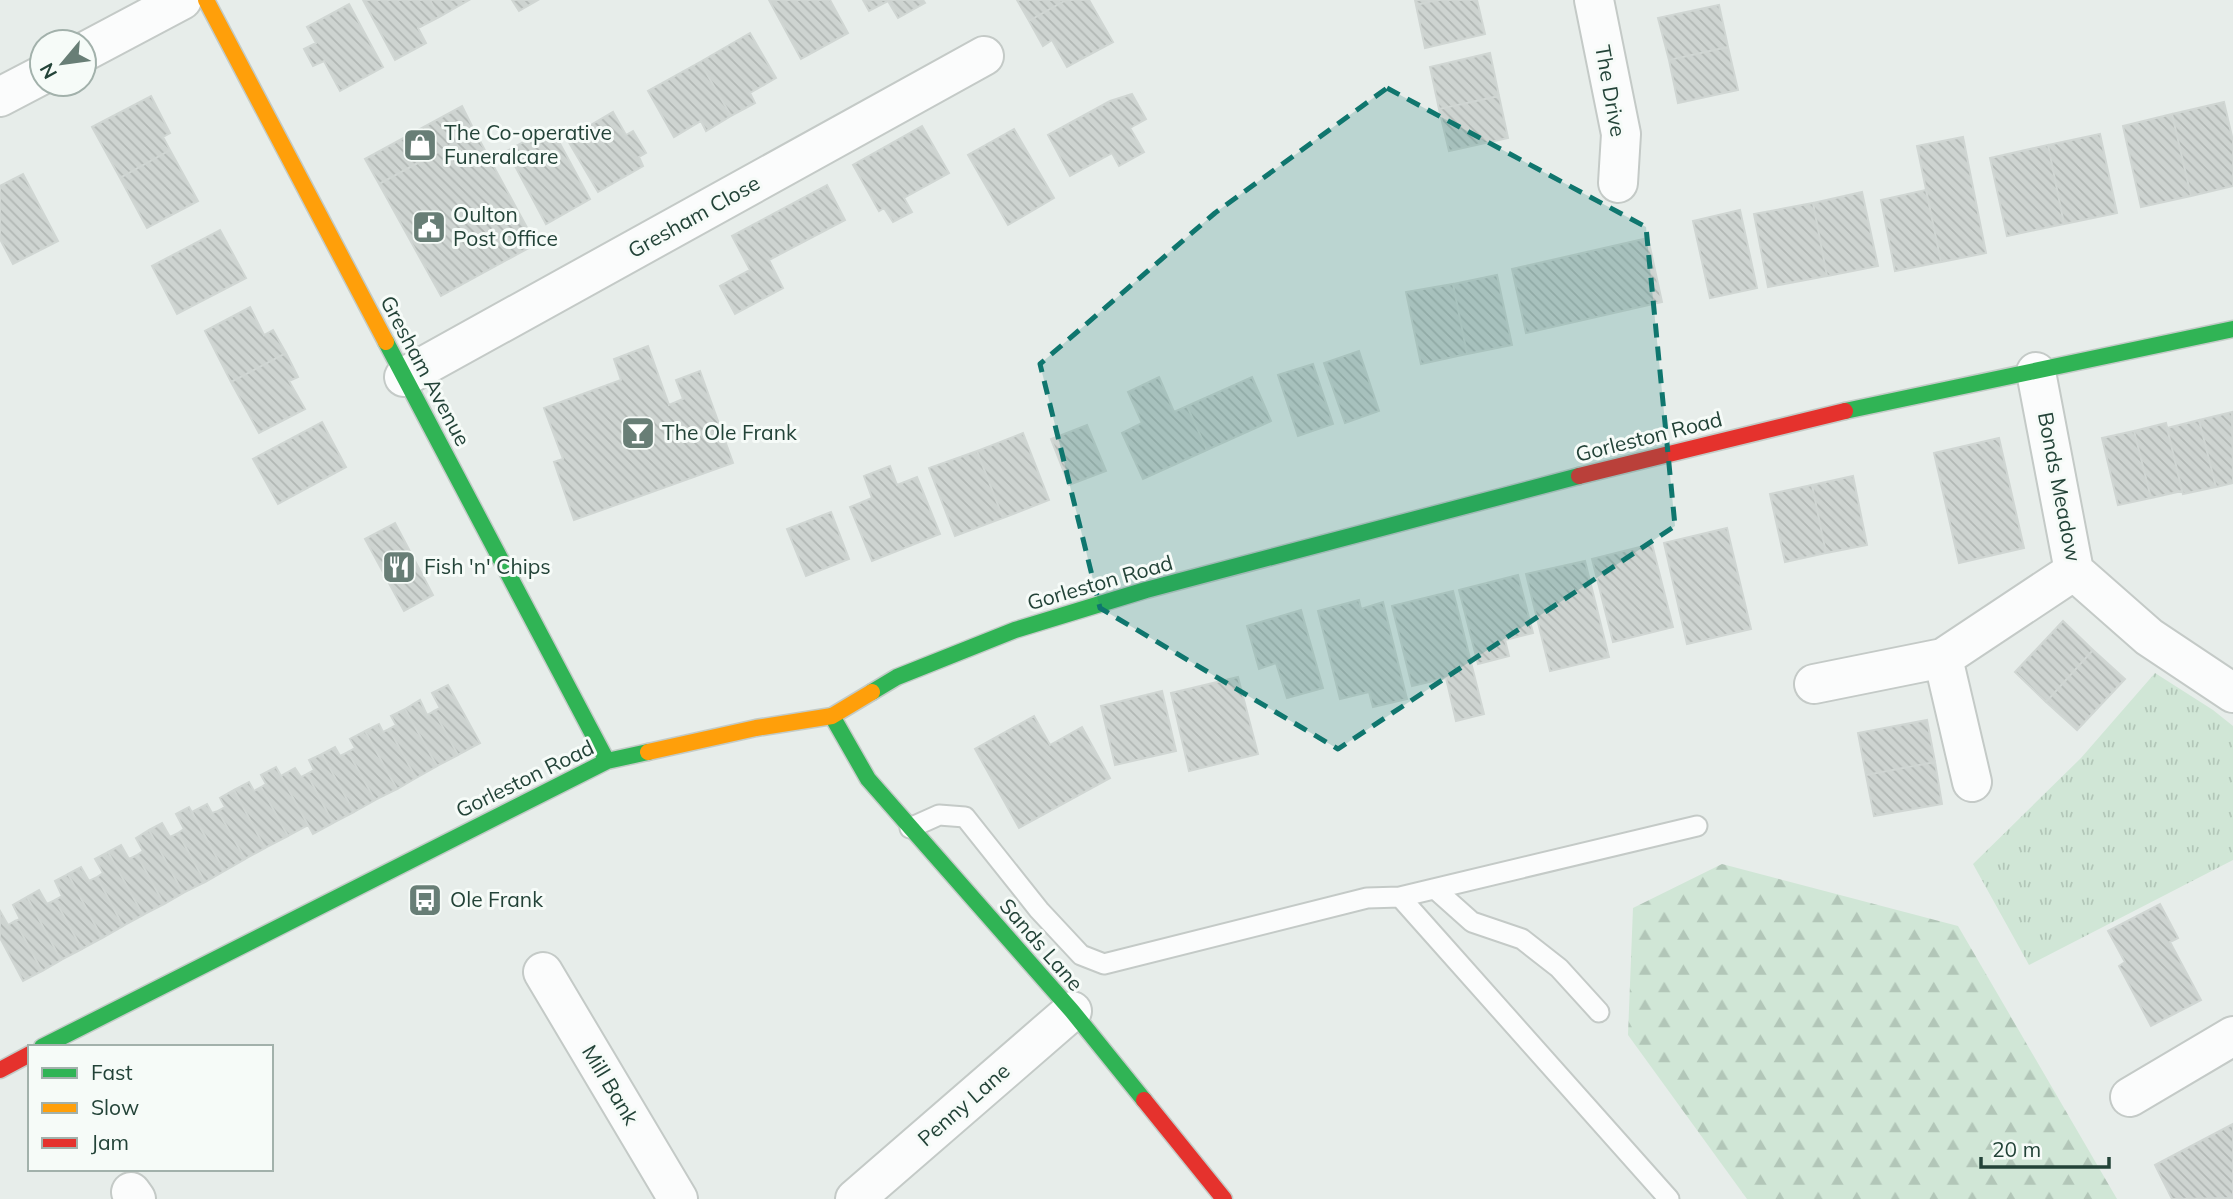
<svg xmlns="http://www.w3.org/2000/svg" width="2233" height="1199" font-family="Mulish,sans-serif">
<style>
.grass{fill:url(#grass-tufts)}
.forest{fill:url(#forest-firs)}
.building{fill:url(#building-back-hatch);stroke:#d0d6d3;stroke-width:2}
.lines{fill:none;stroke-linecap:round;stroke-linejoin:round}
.lane-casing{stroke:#c4cac7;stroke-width:23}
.street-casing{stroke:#c4cac7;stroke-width:42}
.fast-casing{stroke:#c3cbc7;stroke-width:19}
.slow-casing{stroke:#c3cbc7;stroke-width:19}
.jam-casing{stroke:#c3cbc7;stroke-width:19}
.lane{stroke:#fbfcfc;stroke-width:19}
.street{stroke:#fbfcfc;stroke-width:38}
.fast{stroke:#30b455;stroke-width:16}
.slow{stroke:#ff9f0a;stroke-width:16}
.jam{stroke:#e5322d;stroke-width:16}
.marked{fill:#0f766e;fill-opacity:0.2;stroke:#0f766e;stroke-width:5;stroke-dasharray:14 9;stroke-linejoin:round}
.labels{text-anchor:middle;stroke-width:6;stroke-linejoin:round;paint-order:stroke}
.street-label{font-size:21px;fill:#234338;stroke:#f6fbf8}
.poi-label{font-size:21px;fill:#234338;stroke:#f6fbf8;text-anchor:start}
</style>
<defs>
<pattern id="grass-tufts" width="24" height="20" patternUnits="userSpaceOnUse" patternTransform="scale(1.75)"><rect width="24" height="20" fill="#d0e6d6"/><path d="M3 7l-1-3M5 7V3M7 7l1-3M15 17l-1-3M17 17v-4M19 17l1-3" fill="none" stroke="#b2c6b8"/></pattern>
<pattern id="forest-firs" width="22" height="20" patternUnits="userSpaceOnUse" patternTransform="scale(1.75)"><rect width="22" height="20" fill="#d0e6d6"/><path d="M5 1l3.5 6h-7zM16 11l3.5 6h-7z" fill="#b2c6b8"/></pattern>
<pattern id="building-back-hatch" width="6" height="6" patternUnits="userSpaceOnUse" patternTransform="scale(1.75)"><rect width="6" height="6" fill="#ced4d1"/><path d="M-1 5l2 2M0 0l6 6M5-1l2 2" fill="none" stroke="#b1b7b4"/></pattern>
</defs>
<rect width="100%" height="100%" fill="#e7edea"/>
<path class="grass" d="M 2155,673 L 2213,710 L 2233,726 L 2233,860 L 2029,965 L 1973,864 L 2081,758 Z"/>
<path class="forest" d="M 1722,864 L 1958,926 L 2117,1199 L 1747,1199 L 1628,1035 L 1633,908 Z"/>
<path class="building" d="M 363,0 L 430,0 L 439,17 L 418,28 L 426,43 L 395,60 Z
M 430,0 L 469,0 L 439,17 Z
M 512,0 L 538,0 L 519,11 Z
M 769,0 L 830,0 L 848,33 L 801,59 Z
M 863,0 L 923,0 L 925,3 L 898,18 L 888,1 L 869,11 Z
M 1017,0 L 1066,0 L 1029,21 Z
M 1066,0 L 1089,0 L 1113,42 L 1067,67 L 1052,40 L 1043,46 L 1029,21 Z
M 1415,0 L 1437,0 L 1416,5 Z
M 1437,0 L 1477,0 L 1485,34 L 1425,48 L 1416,5 Z
M 349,4 L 383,67 L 340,91 L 324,61 L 313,66 L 304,49 L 316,43 L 307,27 Z
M 1719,5 L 1728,47 L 1669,60 L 1658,18 Z
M 750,33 L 776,78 L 750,93 L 755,103 L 731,116 L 700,62 Z
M 1728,47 L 1738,90 L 1678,103 L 1669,60 Z
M 1490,53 L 1499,96 L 1439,109 L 1430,67 Z
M 700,62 L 731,116 L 706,131 L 701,121 L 674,137 L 648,91 Z
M 1132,94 L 1146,119 L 1130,128 L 1144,152 L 1119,166 L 1112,153 L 1070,176 L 1048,135 L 1110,101 Z
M 151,96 L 170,133 L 163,137 L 170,150 L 120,178 L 92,127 Z
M 1499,96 L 1508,138 L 1449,151 L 1439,109 Z
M 2224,102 L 2233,141 L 2233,186 L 2191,196 L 2172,114 Z
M 462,106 L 475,132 L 379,184 L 365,159 Z
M 613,112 L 626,135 L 633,131 L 646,153 L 639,157 L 643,166 L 598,192 L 567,139 Z
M 2172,114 L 2191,196 L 2141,207 L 2123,126 Z
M 922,126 L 949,173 L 904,198 L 912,212 L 893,222 L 884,208 L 879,211 L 853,165 Z
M 551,127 L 590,199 L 546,224 L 507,151 Z
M 1014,129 L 1054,198 L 1008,225 L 968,155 Z
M 475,132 L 536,244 L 441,296 L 379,184 Z
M 2100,134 L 2117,213 L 2064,224 L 2048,145 Z
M 1963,137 L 1986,253 L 1941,262 L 1917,146 Z
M 2048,145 L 2064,224 L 2007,236 L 1990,158 Z
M 170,150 L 198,201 L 147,228 L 120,178 Z
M 23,174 L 58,241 L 13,264 L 0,239 L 0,186 Z
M 827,185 L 845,220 L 769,260 L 783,288 L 735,314 L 720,286 L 750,270 L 732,236 Z
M 1926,190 L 1941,262 L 1895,271 L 1881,200 Z
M 1862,192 L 1878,266 L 1827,276 L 1813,203 Z
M 1813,203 L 1827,276 L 1768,287 L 1754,214 Z
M 1740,210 L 1757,288 L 1710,298 L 1693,221 Z
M 220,230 L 246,278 L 177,314 L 152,266 Z
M 1648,238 L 1662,302 L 1526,333 L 1512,269 Z
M 1497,275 L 1512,345 L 1467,354 L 1453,284 Z
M 1453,284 L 1467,354 L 1421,364 L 1406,292 Z
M 250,307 L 264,335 L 273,330 L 286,353 L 231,382 L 205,331 Z
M 648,346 L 669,405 L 683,399 L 676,380 L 700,371 L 733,463 L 574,520 L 554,462 L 563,459 L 544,408 L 621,380 L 614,359 Z
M 1359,351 L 1379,411 L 1345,423 L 1324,363 Z
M 286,353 L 298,377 L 289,381 L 305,409 L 259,433 L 231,382 Z
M 1313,364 L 1333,424 L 1298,436 L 1278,375 Z
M 1159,377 L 1174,412 L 1187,406 L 1207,450 L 1143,479 L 1122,433 L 1142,423 L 1128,392 Z
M 1252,377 L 1271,421 L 1207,450 L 1187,406 Z
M 2232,412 L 2233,483 L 2216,487 L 2199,420 Z
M 2199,420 L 2216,487 L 2183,494 L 2167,428 Z
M 322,422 L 346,467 L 278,504 L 253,459 Z
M 2166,423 L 2182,491 L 2151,498 L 2134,431 Z
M 1087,425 L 1106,471 L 1069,485 L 1051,439 Z
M 2134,431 L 2151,498 L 2118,505 L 2102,438 Z
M 1023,433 L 1049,500 L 1003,518 L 977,451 Z
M 1999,438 L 2024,548 L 1959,563 L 1934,453 Z
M 977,451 L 1003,518 L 955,536 L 929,468 Z
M 890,466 L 897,485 L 917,477 L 940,534 L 872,561 L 850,507 L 872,498 L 864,476 Z
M 1853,476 L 1867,545 L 1826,553 L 1812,485 Z
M 1812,485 L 1826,553 L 1785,562 L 1770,494 Z
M 831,512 L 849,559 L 806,576 L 787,529 Z
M 395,523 L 433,595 L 404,611 L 365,539 Z
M 1727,528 L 1751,629 L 1687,644 L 1664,543 Z
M 1652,544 L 1673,627 L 1613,642 L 1592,559 Z
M 1585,561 L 1609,657 L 1550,671 L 1526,574 Z
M 1518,575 L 1533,633 L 1505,640 L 1509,656 L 1478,664 L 1459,590 Z
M 1453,591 L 1484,714 L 1456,721 L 1446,678 L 1412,686 L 1392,606 Z
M 1359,600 L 1361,609 L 1383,602 L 1407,699 L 1373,707 L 1369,692 L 1340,699 L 1318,611 Z
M 1301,610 L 1323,688 L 1287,698 L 1276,663 L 1259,669 L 1247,626 Z
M 2063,621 L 2093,650 L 2046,702 L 2015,672 Z
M 2093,650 L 2125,679 L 2077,730 L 2046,702 Z
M 1238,677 L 1258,754 L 1189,771 L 1171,693 Z
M 448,685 L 480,743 L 458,755 L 434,711 L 440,708 L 432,693 Z
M 1162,691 L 1176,751 L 1115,765 L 1101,706 Z
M 420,700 L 427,715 L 434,711 L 458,755 L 437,766 L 405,709 Z
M 405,709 L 437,766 L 416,778 L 389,729 L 396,725 L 391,716 Z
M 1034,716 L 1050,745 L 1082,727 L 1110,778 L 1019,828 L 975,749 Z
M 1927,720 L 1935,762 L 1866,775 L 1858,733 Z
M 379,724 L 383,732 L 389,729 L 416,778 L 397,789 L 365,731 Z
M 365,731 L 397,789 L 375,800 L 348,752 L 355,748 L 350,739 Z
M 335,747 L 340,756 L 348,752 L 375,800 L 354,812 L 322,754 Z
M 322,754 L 354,812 L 333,823 L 307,774 L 314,770 L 309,760 Z
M 1935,762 L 1942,804 L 1874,816 L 1866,775 Z
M 276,767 L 308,825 L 288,836 L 261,787 L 266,784 L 261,775 Z
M 295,768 L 301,777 L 307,774 L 333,823 L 313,834 L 281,776 Z
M 249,782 L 254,791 L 261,787 L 288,836 L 265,848 L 234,790 Z
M 234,790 L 265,848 L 245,859 L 218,811 L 225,807 L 220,798 Z
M 207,804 L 212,813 L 218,811 L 245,859 L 224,871 L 192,812 Z
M 189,807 L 224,871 L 205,882 L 178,833 L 184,829 L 176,814 Z
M 162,823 L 170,837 L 178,833 L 205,882 L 183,893 L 149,830 Z
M 149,830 L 183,893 L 164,904 L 137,855 L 143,851 L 136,838 Z
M 121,845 L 129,859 L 137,855 L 164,904 L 143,915 L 108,852 Z
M 108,852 L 143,915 L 123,926 L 97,877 L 103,873 L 95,859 Z
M 81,867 L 89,881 L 97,877 L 123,926 L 102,938 L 68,874 Z
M 68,874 L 102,938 L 82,949 L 55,900 L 62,896 L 55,881 Z
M 39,890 L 47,904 L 55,900 L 82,949 L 61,960 L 27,897 Z
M 27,897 L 61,960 L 42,971 L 15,921 L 20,919 L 13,905 Z
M 2160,904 L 2178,938 L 2170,942 L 2201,1000 L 2151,1026 L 2119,966 L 2125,962 L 2108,931 Z
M 0,911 L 8,925 L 15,921 L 42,971 L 23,981 L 0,938 Z
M 2233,1124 L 2233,1198 L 2172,1199 L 2155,1165 Z"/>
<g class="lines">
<g class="lane-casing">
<path id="lane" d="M 910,828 L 939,815 L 965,817 L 1039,910 L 1081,955 L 1104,964 L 1367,898 L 1400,897 L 1697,826
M 1435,889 L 1472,922 L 1522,939 L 1559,968 L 1599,1012
M 1400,897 L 1669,1199"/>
</g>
<g class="street-casing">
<path id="street" d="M 1594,0 L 1621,134 L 1618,183
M 84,52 L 182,0
M 0,97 L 42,75
M 2036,372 L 2074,571 L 2149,637 L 2233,693
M 404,377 L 984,56
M 1943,658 L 1972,782
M 1814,684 L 1943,658 L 2074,571
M 543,972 L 678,1199
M 2130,1097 L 2233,1036
M 131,1192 L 136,1199
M 855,1199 L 1072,1011"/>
</g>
<g class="fast-casing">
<path id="fast" d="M 386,342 L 607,761
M 1845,411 L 2233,329
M 872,692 L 897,677 L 1015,630 L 1146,590 L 1579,476
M 832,716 L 868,779 L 1072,1011 L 1144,1100
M 42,1047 L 607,761 L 648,752"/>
</g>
<g class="slow-casing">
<path id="slow" d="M 206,0 L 386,342
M 648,752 L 756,728 L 832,716 L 872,692"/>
</g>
<g class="jam-casing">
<path id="jam" d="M 1579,476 L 1845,411
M 0,1070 L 30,1054
M 1144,1100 L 1224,1199"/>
</g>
<use href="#lane" class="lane"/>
<use href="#street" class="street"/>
<use href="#fast" class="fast"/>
<use href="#slow" class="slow"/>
<use href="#jam" class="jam"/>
</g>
<path class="marked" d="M 1387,88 L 1646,227 L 1675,526 L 1338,749 L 1100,608 L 1040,364 L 1215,213 Z"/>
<defs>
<g id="shop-square" transform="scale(1.75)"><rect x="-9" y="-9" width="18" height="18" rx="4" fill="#687e76" stroke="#f6fbf8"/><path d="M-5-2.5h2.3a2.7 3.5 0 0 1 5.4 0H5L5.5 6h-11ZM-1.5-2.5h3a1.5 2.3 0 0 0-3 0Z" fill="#fff"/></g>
<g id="civic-square" transform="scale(1.75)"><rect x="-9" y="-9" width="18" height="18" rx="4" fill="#687e76" stroke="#f6fbf8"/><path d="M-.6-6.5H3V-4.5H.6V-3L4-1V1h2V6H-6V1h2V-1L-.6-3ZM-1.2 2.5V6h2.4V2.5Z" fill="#fff"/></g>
<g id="bar-square" transform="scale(1.75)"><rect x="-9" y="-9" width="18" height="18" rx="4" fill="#687e76" stroke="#f6fbf8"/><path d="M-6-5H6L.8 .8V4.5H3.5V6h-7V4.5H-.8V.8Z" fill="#fff"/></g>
<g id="restaurant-square" transform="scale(1.75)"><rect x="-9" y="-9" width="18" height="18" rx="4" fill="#687e76" stroke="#f6fbf8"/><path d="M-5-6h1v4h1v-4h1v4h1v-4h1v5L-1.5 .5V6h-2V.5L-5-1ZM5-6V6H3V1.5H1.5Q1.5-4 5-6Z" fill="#fff"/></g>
<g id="bus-square" transform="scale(1.75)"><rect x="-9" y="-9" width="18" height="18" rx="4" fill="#687e76" stroke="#f6fbf8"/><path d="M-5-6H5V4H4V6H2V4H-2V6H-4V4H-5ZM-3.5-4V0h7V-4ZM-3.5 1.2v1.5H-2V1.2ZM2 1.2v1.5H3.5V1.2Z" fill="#fff"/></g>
</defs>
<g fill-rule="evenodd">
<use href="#shop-square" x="420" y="145"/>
<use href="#civic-square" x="429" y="227"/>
<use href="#bar-square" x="638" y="433"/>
<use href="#restaurant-square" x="399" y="567"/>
<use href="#bus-square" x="425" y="900"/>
</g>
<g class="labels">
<g class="street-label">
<text transform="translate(1610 91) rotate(80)" y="7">The Drive</text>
<text transform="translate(694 217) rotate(-29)" y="7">Gresham Close</text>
<text transform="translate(425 371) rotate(62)" y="7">Gresham Avenue</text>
<text transform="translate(1649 437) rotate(-14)" y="7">Gorleston Road</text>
<text transform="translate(2059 487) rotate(79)" y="7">Bonds Meadow</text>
<text transform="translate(1100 583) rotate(-16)" y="7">Gorleston Road</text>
<text transform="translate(525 779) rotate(-26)" y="7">Gorleston Road</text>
<text transform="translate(1041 945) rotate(49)" y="7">Sands Lane</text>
<text transform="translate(610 1085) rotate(59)" y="7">Mill Bank</text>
<text transform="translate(964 1105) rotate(-41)" y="7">Penny Lane</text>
</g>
<g class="poi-label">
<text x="444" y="140">The Co-operative<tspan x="444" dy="24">Funeralcare</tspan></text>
<text x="453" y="222">Oulton<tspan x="453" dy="24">Post Office</tspan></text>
<text x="662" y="440">The Ole Frank</text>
<text x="424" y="574">Fish 'n' Chips</text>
<text x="450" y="907">Ole Frank</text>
</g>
</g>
<rect x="28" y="1045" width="245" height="126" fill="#f6fbf8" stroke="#a2b1ab" stroke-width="2"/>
<rect x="42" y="1068" width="35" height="10" fill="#30b455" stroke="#a2b1ab" stroke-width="2"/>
<text x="91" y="1080" font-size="21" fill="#234338">Fast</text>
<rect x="42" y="1103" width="35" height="10" fill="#ff9f0a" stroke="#a2b1ab" stroke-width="2"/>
<text x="91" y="1115" font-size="21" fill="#234338">Slow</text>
<rect x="42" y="1138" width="35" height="10" fill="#e5322d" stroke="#a2b1ab" stroke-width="2"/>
<text x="91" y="1150" font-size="21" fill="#234338">Jam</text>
<g transform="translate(63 63) rotate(241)"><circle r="33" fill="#f6fbf8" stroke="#a2b1ab" stroke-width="2"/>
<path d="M0-5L12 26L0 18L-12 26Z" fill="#687e76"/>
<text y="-10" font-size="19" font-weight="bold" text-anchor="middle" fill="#234338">N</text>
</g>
<path d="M1981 1157v10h128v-10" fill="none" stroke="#234338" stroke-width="3.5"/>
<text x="1992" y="1157" font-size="21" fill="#234338" stroke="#f6fbf8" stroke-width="5" paint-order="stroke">20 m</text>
</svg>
